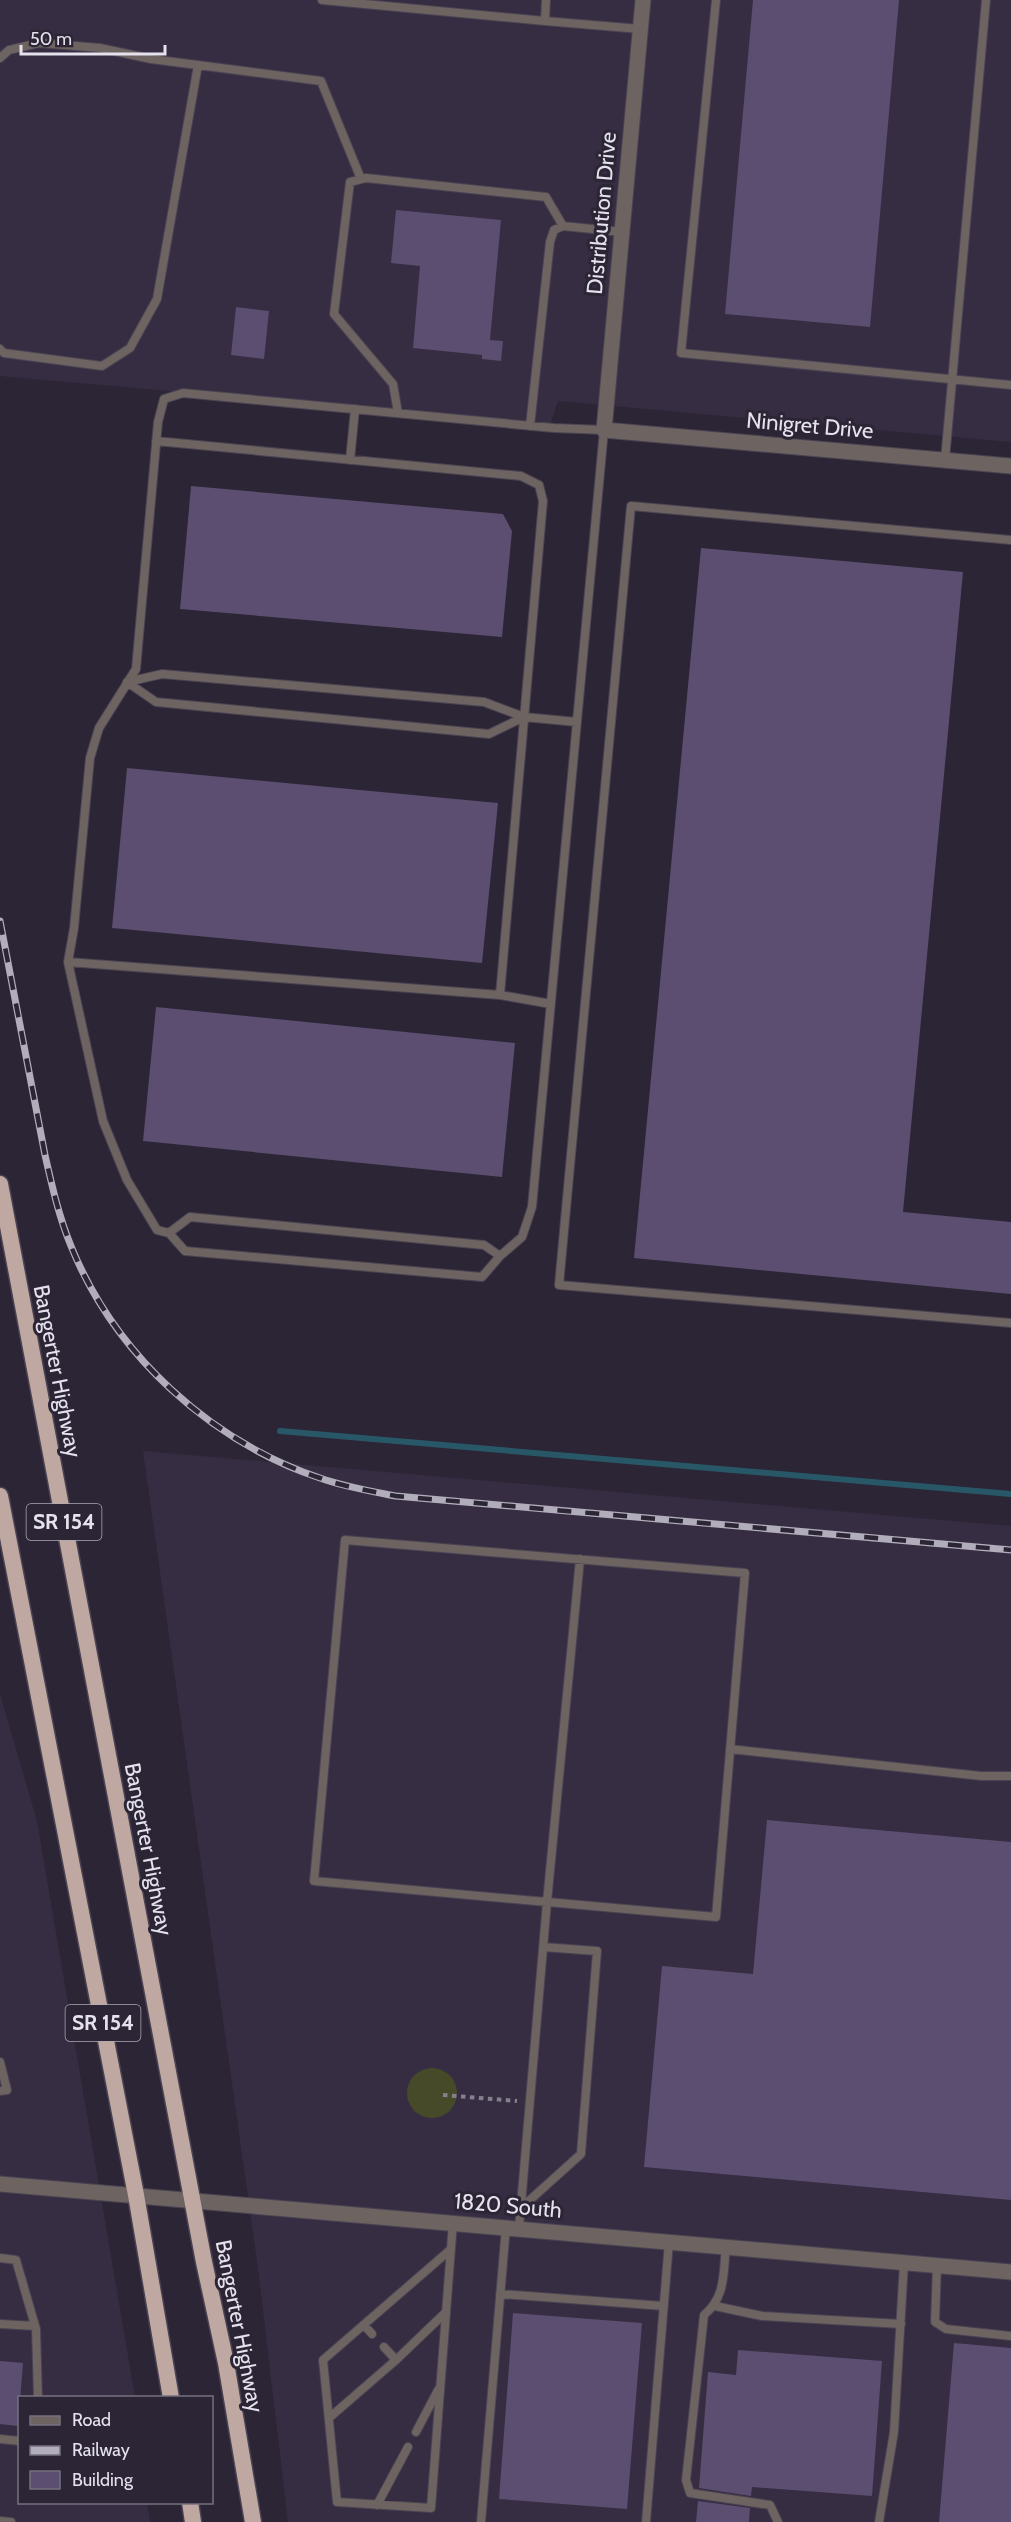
<svg xmlns="http://www.w3.org/2000/svg" width="1011" height="2522" font-family="Cabin,sans-serif">
<style>
.built{fill:#362d43}
.green{fill:#464a29}
.lines{fill:none;stroke-linecap:round;stroke-linejoin:round}
.stream{stroke:#285867;stroke-width:6}
.building{fill:#5b4e70}
.service-casing{stroke:#494352;stroke-width:10}
.minor-casing{stroke:#494352;stroke-width:17}
.tertiary-casing{stroke:#494352;stroke-width:17}
.trunk-casing{stroke:#494352;stroke-width:19}
.path{stroke:#85808d;stroke-width:4;stroke-dasharray:4.5 4.5;stroke-linecap:butt}
.service{stroke:#6d6360;stroke-width:8}
.minor{stroke:#6d6360;stroke-width:15}
.tertiary{stroke:#6d6360;stroke-width:15}
.trunk{stroke:#c0a8a2;stroke-width:16}
.rail-casing{stroke:#b2adba;stroke-width:7}
.rail{stroke:#2b2535;stroke-width:4.5;stroke-dasharray:14;stroke-linecap:butt}
.labels{text-anchor:middle;stroke-width:6;stroke-linejoin:round;paint-order:stroke}
.shield{fill:#2b2535;stroke:#aea9b6;stroke-width:1.5}
.shield-label{font-size:21px;font-weight:bold;fill:#e6e2ed}
.street-label{font-size:22px;fill:#e6e2ed;stroke:#2b2535}
</style>
<rect width="100%" height="100%" fill="#2b2535"/>
<path class="built" d="M 0,0 L 1011,0 L 1011,442 L 558,401 L 550,425 L 0,376 Z
M 143,1451 L 1011,1526 L 1011,2522 L 288,2522 L 258,2268 Z
M 0,1694 L 37,1821 L 135,2397 L 20,2398 L 20,2502 L 147,2503 L 150,2522 L 0,2522 Z"/>
<path class="green" d="M407 2093a25 25 0 1 1 50 0a25 25 0 1 1-50 0Z"/>
<g class="lines">
<path class="stream" d="M 280,1431 L 1011,1494"/>
</g>
<path class="building" d="M 753,0 L 899,0 L 870,327 L 725,314 Z
M 396,210 L 501,220 L 490,340 L 503,341 L 501,361 L 482,359 L 482,355 L 413,348 L 420,266 L 391,263 Z
M 236,307 L 269,311 L 264,359 L 231,355 Z
M 191,486 L 503,514 L 512,531 L 502,637 L 180,609 Z
M 701,548 L 963,572 L 903,1212 L 1011,1222 L 1011,1294 L 634,1258 Z
M 127,768 L 498,803 L 482,963 L 112,928 Z
M 156,1007 L 515,1043 L 502,1177 L 143,1141 Z
M 767,1820 L 1011,1842 L 1011,2200 L 644,2167 L 662,1966 L 753,1974 Z
M 513,2313 L 642,2323 L 627,2509 L 499,2499 Z
M 954,2343 L 1011,2348 L 1011,2522 L 939,2522 Z
M 738,2350 L 882,2361 L 872,2496 L 752,2487 L 751,2496 L 699,2488 L 708,2372 L 736,2375 Z
M 0,2361 L 23,2363 L 18,2426 L 0,2424 Z
M 698,2501 L 750,2508 L 749,2522 L 696,2522 Z"/>
<g class="lines">
<g class="service-casing">
<path id="service" d="M 322,0 L 545,21
M 546,0 L 545,21 L 640,29
M 716,0 L 681,353 L 1011,385
M 0,58 L 9,50 L 39,43 L 100,48 L 151,59 L 321,81 L 361,179
M 0,349 L 4,353 L 102,366 L 130,348 L 157,299 L 198,65
M 398,413 L 393,384 L 334,314 L 350,182 L 366,178 L 546,197 L 563,226
M 530,426 L 550,242 L 554,230 L 563,226 L 622,232
M 156,441 L 521,476 L 539,485 L 543,501 L 500,995
M 350,460 L 355,409
M 945,460 L 986,0
M 1011,540 L 631,506 L 559,1285 L 1011,1323
M 524,717 L 489,734 L 156,702 L 127,682 L 162,674 L 484,702 L 524,717 L 577,722
M 68,962 L 500,995 L 551,1004
M 169,1233 L 157,1230 L 127,1180 L 103,1121 L 68,962 L 74,928 L 90,758 L 99,728 L 136,669 L 158,422 L 164,399 L 183,393 L 554,428 L 604,430 L 532,1207 L 522,1237 L 500,1256 L 482,1277 L 185,1251 L 169,1233 L 190,1217 L 484,1245 L 500,1256
M 730,1749 L 981,1776 L 1011,1776
M 0,2062 L 7,2090 L 0,2091
M 521,2208 L 581,2154 L 597,1951 L 543,1947
M 519,2228 L 547,1902 L 314,1881 L 345,1540 L 745,1573 L 716,1917 L 547,1902 L 580,1559
M 726,2247 C 723,2273 726,2297 704,2315 L 686,2480 L 690,2493 L 770,2505 L 778,2522
M 450,2250 L 323,2360 L 337,2502 L 431,2508 L 453,2222
M 0,2258 L 16,2260 L 36,2329 L 38,2398
M 937,2265 L 935,2322 L 946,2329 L 1011,2336
M 500,2294 L 664,2306
M 715,2306 L 762,2316 L 901,2324
M 0,2324 L 35,2326
M 364,2325 L 372,2334
M 396,2360 L 446,2312
M 329,2418 L 396,2360 L 384,2347
M 416,2432 L 438,2390
M 0,2439 L 20,2441
M 377,2505 L 408,2447
M 0,2521 L 11,2522
M 481,2522 L 506,2227
M 646,2522 L 669,2242
M 879,2522 L 894,2432 L 904,2263"/>
</g>
<g class="minor-casing">
<path id="minor" d="M 643,0 L 604,430 L 1011,466"/>
</g>
<g class="tertiary-casing">
<path id="tertiary" d="M 0,2184 L 1011,2272"/>
</g>
<g class="trunk-casing">
<path id="trunk" d="M 0,1184 L 204,2262 L 226,2363 L 253,2522
M 0,1496 L 136,2195 L 171,2398
M 190,2502 L 193,2522"/>
</g>
<path class="path" d="M 443,2095 L 517,2101"/>
<use href="#service" class="service"/>
<use href="#minor" class="minor"/>
<use href="#tertiary" class="tertiary"/>
<use href="#trunk" class="trunk"/>
<g class="rail-casing">
<path id="rail" d="M 0,921 L 45,1155 C 52,1186 59,1217 71,1246 C 115,1355 210,1441 320,1478 C 345,1487 370,1491 396,1496 L 1011,1550"/>
</g>
<use href="#rail" class="rail"/>
</g>
<g class="labels">
<g class="shield">
<rect x="26.5" y="1504" width="75" height="36" rx="4.5"/>
<rect x="65.5" y="2005" width="75" height="36" rx="4.5"/>
</g>
<g class="shield-label">
<text x="64" y="1529">SR 154</text>
<text x="103" y="2030">SR 154</text>
</g>
<g class="street-label">
<text transform="translate(601 213) rotate(-85)" y="8">Distribution Drive</text>
<text transform="translate(810 425) rotate(5)" y="8">Ninigret Drive</text>
<text transform="translate(58 1371) rotate(79)" y="8">Bangerter Highway</text>
<text transform="translate(149 1849) rotate(79)" y="8">Bangerter Highway</text>
<text transform="translate(508 2205) rotate(5)" y="8">1820 South</text>
<text transform="translate(240 2326) rotate(79)" y="8">Bangerter Highway</text>
</g>
</g>
<rect x="18" y="2396" width="195" height="108" fill="#2b2535" stroke="#76717f" stroke-width="1.5"/>
<rect x="30" y="2416" width="30" height="9" fill="#6d6360" stroke="#76717f" stroke-width="1.5"/>
<text x="72" y="2426" font-size="18" fill="#e6e2ed">Road</text>
<rect x="30" y="2446" width="30" height="9" fill="#b2adba" stroke="#76717f" stroke-width="1.5"/>
<text x="72" y="2456" font-size="18" fill="#e6e2ed">Railway</text>
<rect x="30" y="2471" width="30" height="18" fill="#5b4e70" stroke="#76717f" stroke-width="1.5"/>
<text x="72" y="2486" font-size="18" fill="#e6e2ed">Building</text>
<path d="M21 45v9h144v-9" fill="none" stroke="#e6e2ed" stroke-width="3"/>
<text x="30" y="45" font-size="18" fill="#e6e2ed" stroke="#2b2535" stroke-width="4.5" paint-order="stroke">50 m</text>
</svg>
